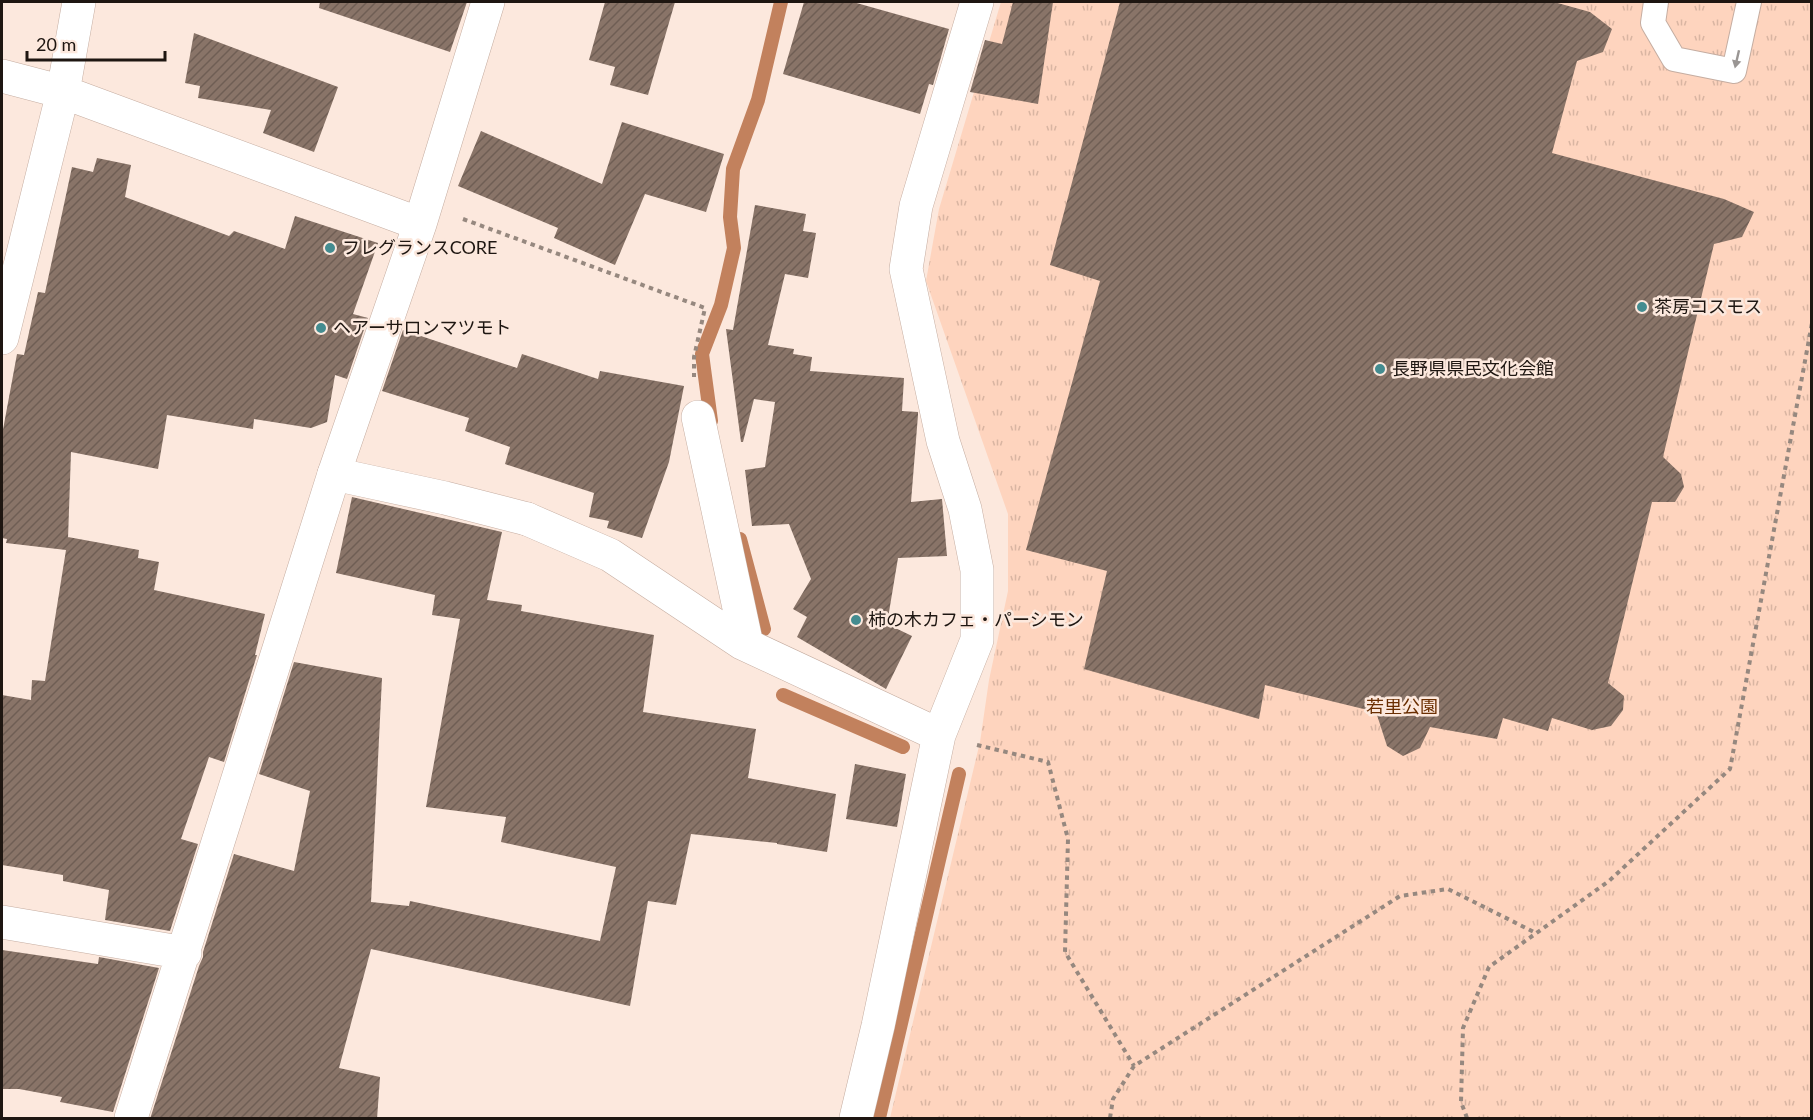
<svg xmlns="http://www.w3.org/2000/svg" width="1813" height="1120" font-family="Lato,'Noto Sans JP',sans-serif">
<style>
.park{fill:url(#park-tufts)}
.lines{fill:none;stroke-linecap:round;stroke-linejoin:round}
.stream{stroke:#c2815d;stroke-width:14}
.building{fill:url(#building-hatch)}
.service-casing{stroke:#c5ada1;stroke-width:26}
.pedestrian-casing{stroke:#c5ada1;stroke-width:34}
.minor-casing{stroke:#c5ada1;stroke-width:34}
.path{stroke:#96887f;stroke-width:4;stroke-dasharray:4.5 4.5;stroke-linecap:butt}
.service{stroke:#fff;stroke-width:24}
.pedestrian{stroke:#fff;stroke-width:33}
.minor{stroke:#fff;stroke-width:33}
.oneway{fill:#9a9694}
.poi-dot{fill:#448c90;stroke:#fce8dd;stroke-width:2}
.labels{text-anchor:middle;stroke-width:5;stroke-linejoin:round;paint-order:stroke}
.poi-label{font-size:18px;fill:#1e1611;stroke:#fce8dd;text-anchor:start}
.park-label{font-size:18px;fill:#6a2e01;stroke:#fce8dd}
</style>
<defs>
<pattern id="park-tufts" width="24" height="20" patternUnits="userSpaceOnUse" patternTransform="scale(1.5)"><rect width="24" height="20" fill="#fed4be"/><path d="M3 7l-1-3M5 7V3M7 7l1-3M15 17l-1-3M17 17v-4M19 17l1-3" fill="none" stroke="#d9b5a2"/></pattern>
<pattern id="building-hatch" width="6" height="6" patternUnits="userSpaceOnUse" patternTransform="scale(1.5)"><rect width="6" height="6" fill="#897468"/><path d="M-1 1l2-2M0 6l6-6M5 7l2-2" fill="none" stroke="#6f5e54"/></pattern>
</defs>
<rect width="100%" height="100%" fill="#fce8dd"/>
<path class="park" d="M 1001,2 L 1811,2 L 1811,1118 L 890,1118 L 980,742 L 989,680 L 1008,591 L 1008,514 L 926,281 L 939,209 Z"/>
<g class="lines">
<path class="stream" d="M 711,421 L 702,354 L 721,305 L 734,248 L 730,217 L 733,169 L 758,100 L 781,2
M 740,539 L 764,629
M 783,695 L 903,747
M 879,1118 L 959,774"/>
</g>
<path class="building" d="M 320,2 L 467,2 L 450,52 L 319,8 Z
M 605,2 L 675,2 L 648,95 L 610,85 L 615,67 L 589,60 Z
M 804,2 L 853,2 L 949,29 L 933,85 L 929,84 L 920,114 L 783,74 Z
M 1013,2 L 1053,2 L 1038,104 L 970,92 L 985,40 L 1002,44 Z
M 1120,2 L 1554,2 L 1590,12 L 1612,29 L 1603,52 L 1577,61 L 1552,153 L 1724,199 L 1754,212 L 1742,237 L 1714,244 L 1663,457 L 1681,474 L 1684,487 L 1675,502 L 1652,502 L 1608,683 L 1624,696 L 1623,710 L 1611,726 L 1592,730 L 1552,718 L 1548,731 L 1503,718 L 1497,739 L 1430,727 L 1420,748 L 1403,756 L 1387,746 L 1376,712 L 1265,685 L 1259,719 L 1084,669 L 1107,571 L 1026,550 L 1100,281 L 1050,265 Z
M 194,33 L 338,87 L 314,152 L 263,133 L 271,110 L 198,98 L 200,86 L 185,83 Z
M 622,122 L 724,154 L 706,212 L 645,194 L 615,265 L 554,238 L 558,228 L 458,186 L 481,131 L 602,184 Z
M 97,158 L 131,165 L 125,197 L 229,236 L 234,231 L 285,249 L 295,216 L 378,243 L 353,314 L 368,318 L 347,379 L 335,375 L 327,422 L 311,428 L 254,419 L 253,429 L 167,415 L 158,469 L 71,452 L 68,539 L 68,537 L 139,550 L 138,558 L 159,562 L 154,590 L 265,614 L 255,655 L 257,655 L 224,762 L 209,757 L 181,839 L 198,844 L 170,931 L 105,920 L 109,890 L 63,881 L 63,875 L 2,865 L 2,695 L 31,700 L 32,680 L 45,681 L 66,550 L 6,543 L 7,539 L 2,538 L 2,435 L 17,354 L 24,355 L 38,292 L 45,293 L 72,167 L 93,172 Z
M 755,205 L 806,214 L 803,231 L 816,233 L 808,278 L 785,274 L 768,345 L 794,349 L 793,354 L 812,357 L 810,371 L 904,378 L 902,411 L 918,412 L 918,415 L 911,502 L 942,499 L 947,556 L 898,558 L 887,624 L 912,636 L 886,689 L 797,637 L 807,617 L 793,609 L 811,579 L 789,524 L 752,526 L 745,470 L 765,467 L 775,402 L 754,399 L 743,442 L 741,442 L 726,329 L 733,330 Z
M 403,330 L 517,368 L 522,354 L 598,379 L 600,371 L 684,386 L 669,462 L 642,538 L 607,528 L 609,521 L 589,517 L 594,493 L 505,464 L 510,447 L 465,431 L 469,418 L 382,391 Z
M 352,497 L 502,532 L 487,600 L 522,605 L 521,611 L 654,635 L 643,712 L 756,729 L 748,778 L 836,794 L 827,852 L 777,844 L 777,843 L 691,834 L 676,905 L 648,901 L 630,1006 L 371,949 L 339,1068 L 380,1077 L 377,1119 L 150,1119 L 199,966 L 203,957 L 203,952 L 234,854 L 294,871 L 310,791 L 259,774 L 294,662 L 382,678 L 371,902 L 409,906 L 410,901 L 600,941 L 616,867 L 501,842 L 506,817 L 426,807 L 460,619 L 432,615 L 435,595 L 336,573 Z
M 855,764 L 906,774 L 897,827 L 846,819 Z
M 2,950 L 98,964 L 99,957 L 159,968 L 113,1112 L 60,1102 L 62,1097 L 19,1089 L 2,1089 Z"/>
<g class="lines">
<g class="service-casing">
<path id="service" d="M 1656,2 L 1653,23 L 1674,59 L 1734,71 L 1749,2"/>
</g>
<g class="pedestrian-casing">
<path id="pedestrian" d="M 334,474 L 445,498 L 527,519"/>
</g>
<g class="minor-casing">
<path id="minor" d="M 2,76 L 63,92 L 420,224
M 2,338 L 63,92 L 79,2
M 698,417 L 747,645
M 527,519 L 610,555 L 742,643 L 939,735
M 2,922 L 185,953
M 131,1118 L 334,474 L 420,224 L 488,2
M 856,1118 L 878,1026 L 939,735 L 977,640 L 977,570 L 965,509 L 943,441 L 906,269 L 916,206 L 977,2"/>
</g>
<path class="path" d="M 463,219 L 705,308 L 694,357 L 694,377
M 977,745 L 1048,762 L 1068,839 L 1065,952 L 1134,1066
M 1110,1118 L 1113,1099 L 1134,1066 L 1400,896 L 1448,889 L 1536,933
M 1467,1118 L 1461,1102 L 1463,1028 L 1489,967 L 1609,881 L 1730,769 L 1812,323"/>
<use href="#service" class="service"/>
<use href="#pedestrian" class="pedestrian"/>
<use href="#minor" class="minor"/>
</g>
<defs><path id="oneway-solid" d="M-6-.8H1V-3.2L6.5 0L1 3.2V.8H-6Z" transform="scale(1.5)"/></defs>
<use class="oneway" href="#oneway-solid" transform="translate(1737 59) rotate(103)"/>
<g class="poi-dot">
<circle cx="330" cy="248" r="6"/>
<circle cx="1642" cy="307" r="6"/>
<circle cx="321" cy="328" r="6"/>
<circle cx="1380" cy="369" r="6"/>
<circle cx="856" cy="620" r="6"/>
</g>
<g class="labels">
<g class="poi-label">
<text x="342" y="254">フレグランスCORE</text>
<text x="1654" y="313">茶房コスモス</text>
<text x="333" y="334">ヘアーサロンマツモト</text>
<text x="1392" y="375">長野県県民文化会館</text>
<text x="868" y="626">柿の木カフェ・パーシモン</text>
</g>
<g class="park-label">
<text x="1402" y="713">若里公園</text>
</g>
</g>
<rect width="1813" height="1120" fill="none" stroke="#1e1611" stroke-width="6"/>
<path d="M27 51v9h138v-9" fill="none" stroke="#1e1611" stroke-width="3"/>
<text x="36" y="51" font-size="18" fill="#1e1611" stroke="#fce8dd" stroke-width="4.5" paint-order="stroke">20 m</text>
</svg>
